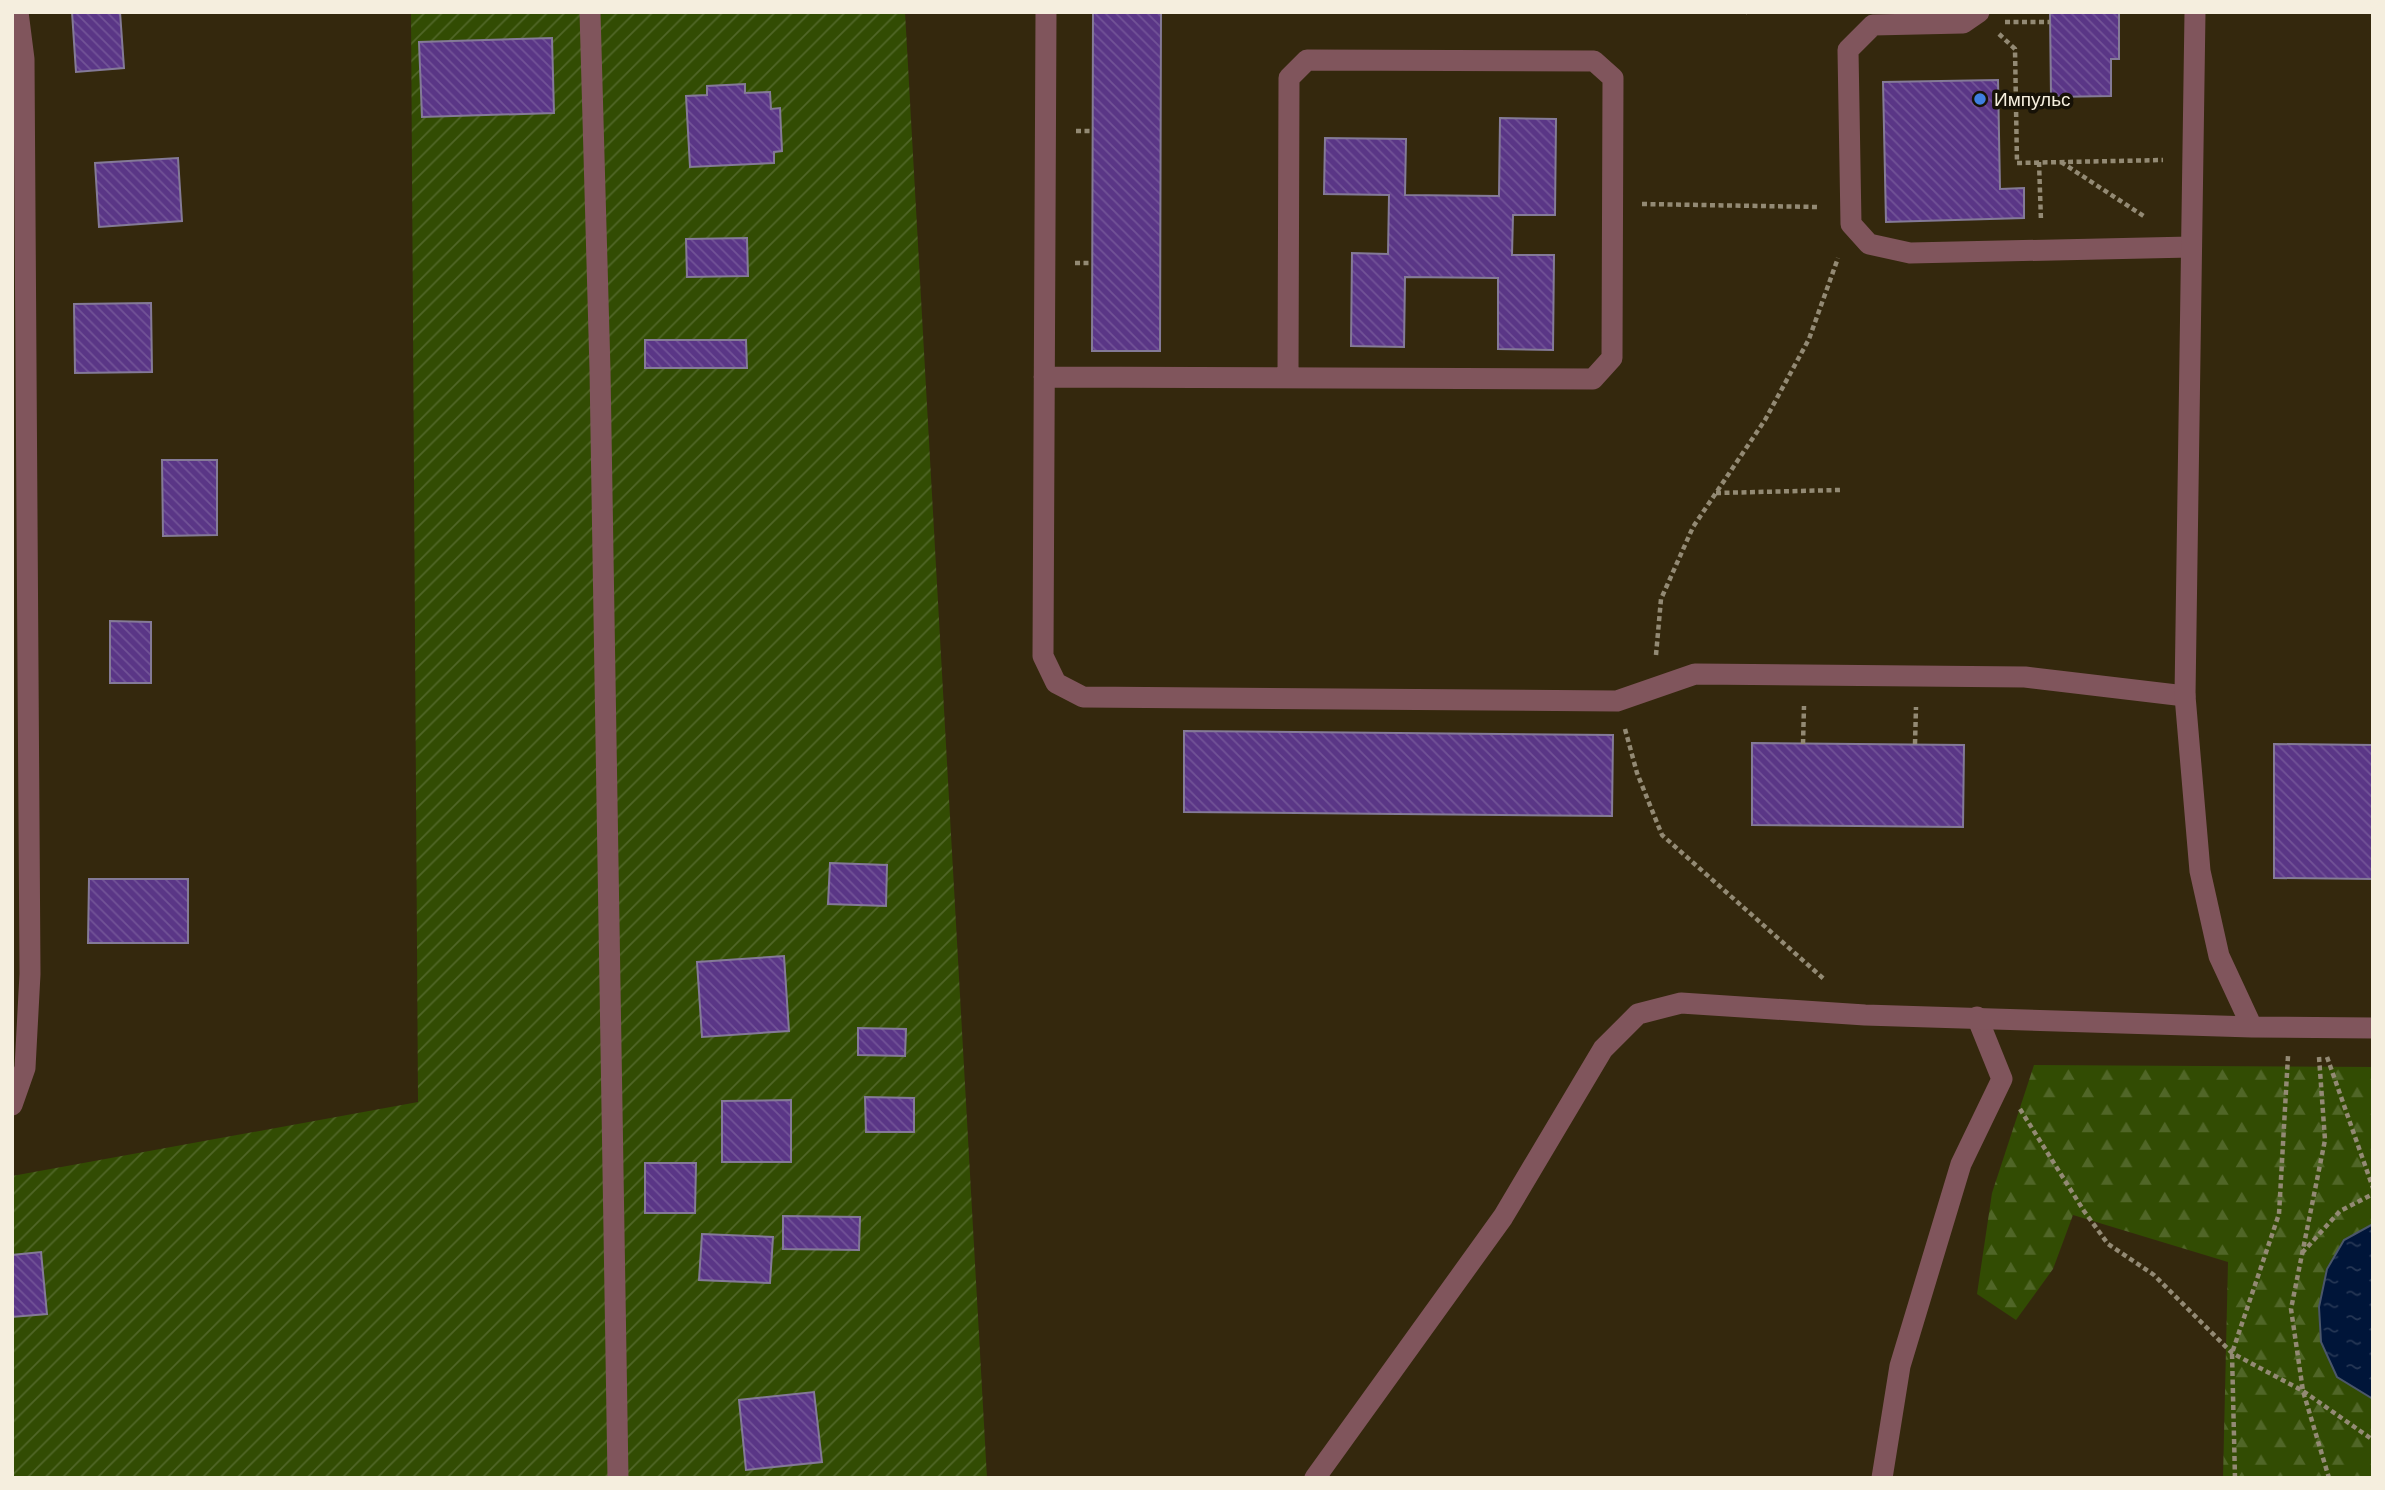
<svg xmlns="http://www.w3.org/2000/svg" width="2385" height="1490" font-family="Helvetica,sans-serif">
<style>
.forest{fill:url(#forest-firs)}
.garden{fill:url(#garden-furrows)}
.water{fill:url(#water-ripples);stroke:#4a566a;stroke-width:2}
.building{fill:url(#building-back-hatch);stroke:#847a97;stroke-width:2}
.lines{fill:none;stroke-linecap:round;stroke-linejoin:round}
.path{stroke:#938a74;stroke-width:4.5;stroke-dasharray:5 3.5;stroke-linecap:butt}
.lane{stroke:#80555c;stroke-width:21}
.street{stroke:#80555c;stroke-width:21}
.shop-dot{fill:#3f7fe0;stroke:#171207;stroke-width:2.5}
.labels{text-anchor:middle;stroke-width:7;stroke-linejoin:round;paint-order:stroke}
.poi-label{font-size:19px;fill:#f5eede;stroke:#171207;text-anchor:start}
</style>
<defs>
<pattern id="forest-firs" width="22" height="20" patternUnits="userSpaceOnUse" patternTransform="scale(1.75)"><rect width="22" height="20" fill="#324c03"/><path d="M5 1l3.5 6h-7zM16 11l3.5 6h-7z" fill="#506627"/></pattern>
<pattern id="garden-furrows" width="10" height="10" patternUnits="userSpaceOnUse" patternTransform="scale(1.75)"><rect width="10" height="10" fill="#324c03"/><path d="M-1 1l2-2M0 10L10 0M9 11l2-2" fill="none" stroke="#506627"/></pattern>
<pattern id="water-ripples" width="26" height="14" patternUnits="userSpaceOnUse" patternTransform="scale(1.75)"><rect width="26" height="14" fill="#001539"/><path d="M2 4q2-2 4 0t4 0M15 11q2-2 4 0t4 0" fill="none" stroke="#263755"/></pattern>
<pattern id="building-back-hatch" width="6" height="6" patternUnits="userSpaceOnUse" patternTransform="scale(1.75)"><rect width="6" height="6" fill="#5a3686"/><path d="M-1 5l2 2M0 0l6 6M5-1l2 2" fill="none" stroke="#725397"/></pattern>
</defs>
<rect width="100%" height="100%" fill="#34280d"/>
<path class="forest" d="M 2034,1065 L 2373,1067 L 2373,1224 L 2344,1240 L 2337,1377 L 2373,1399 L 2373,1478 L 2223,1478 L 2228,1262 L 2073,1215 L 2053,1269 L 2016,1320 L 1977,1294 L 1992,1193 Z"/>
<path class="garden" d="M 411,12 L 905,12 L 987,1478 L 12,1478 L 12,1176 L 418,1102 Z"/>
<path class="water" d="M 2373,1224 L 2373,1399 L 2337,1377 L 2321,1342 L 2319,1307 L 2327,1269 L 2344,1240 Z"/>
<path class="building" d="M 72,12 L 120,12 L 124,68 L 76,72 Z
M 1093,12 L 1161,12 L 1160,351 L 1092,351 Z
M 2050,12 L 2119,12 L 2119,59 L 2111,59 L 2111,96 L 2051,97 Z
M 552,38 L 554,113 L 422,117 L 419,42 Z
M 1998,80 L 2000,189 L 2024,188 L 2024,218 L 1886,222 L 1883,82 Z
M 745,84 L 745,93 L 770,92 L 771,109 L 780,108 L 782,151 L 774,152 L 774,163 L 690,167 L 686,96 L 707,95 L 707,86 Z
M 1500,118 L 1556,119 L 1555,215 L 1513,215 L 1512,255 L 1554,255 L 1553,350 L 1498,349 L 1498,278 L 1405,277 L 1404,347 L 1351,346 L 1352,253 L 1388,254 L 1389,195 L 1324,194 L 1325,138 L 1406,139 L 1405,195 L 1499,196 Z
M 178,158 L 182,221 L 99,227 L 95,163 Z
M 747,238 L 748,276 L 687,277 L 686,239 Z
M 151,303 L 152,372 L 75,373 L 74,304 Z
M 645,340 L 746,340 L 747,368 L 645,368 Z
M 162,460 L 217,460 L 217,535 L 163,536 Z
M 110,621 L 151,622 L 151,683 L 110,683 Z
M 1184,731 L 1613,735 L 1612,816 L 1184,812 Z
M 1752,743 L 1964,745 L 1963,827 L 1752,825 Z
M 2274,744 L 2373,745 L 2373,879 L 2274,878 Z
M 830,863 L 887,865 L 886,906 L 828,904 Z
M 89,879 L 188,879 L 188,943 L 88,943 Z
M 784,956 L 789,1031 L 702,1037 L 697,962 Z
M 858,1028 L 906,1029 L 905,1056 L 858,1055 Z
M 865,1097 L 914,1098 L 914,1132 L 866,1132 Z
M 791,1100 L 791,1162 L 722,1162 L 722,1101 Z
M 645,1163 L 696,1163 L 695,1213 L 645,1213 Z
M 783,1216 L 860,1217 L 859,1250 L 783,1249 Z
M 702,1234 L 773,1237 L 770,1283 L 699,1280 Z
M 41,1252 L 47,1314 L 12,1317 L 12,1255 Z
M 814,1392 L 822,1462 L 746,1470 L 739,1400 Z"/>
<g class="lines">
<path class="path" d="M 1747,12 L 1748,13
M 2005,22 L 2050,22
M 1999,34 L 2015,49 L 2017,163 L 2163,160
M 1076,131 L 1092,131
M 2039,162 L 2041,221
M 2061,162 L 2145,217
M 1642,204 L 1819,207
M 1075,263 L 1092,263
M 1716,493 L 1840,490
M 1656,655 L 1661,599 L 1693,527 L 1765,420 L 1809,339 L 1838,258
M 1625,729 L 1637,773 L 1662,835 L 1825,980
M 1803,744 L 1804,706
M 1915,744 L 1916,707
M 2319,1057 L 2325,1140 L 2291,1309 L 2303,1391 L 2329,1478
M 2327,1057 L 2373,1188
M 2020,1109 L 2084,1211 L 2108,1244 L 2154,1275 L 2232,1353 L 2303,1391 L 2373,1440
M 2302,1253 L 2340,1211 L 2373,1194
M 2235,1478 L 2232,1353 L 2279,1214 L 2288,1056"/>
<path class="lane" d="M 1046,12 L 1043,656 L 1056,683 L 1083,697 L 1617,701 L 1695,674 L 2025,677 L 2185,696
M 1979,12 L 1963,23 L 1873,25 L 1848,50 L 1851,224 L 1869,244 L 1910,253 L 2191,247
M 1044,377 L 1593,379 L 1612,358 L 1613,78 L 1594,61 L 1307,60 L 1289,78 L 1288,378
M 1882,1478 L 1900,1366 L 1961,1164 L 2002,1079 L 1977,1017"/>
<path class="street" d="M 590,12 L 600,370 L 618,1478
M 2195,12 L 2185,696 L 2200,871 L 2219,956 L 2252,1027
M 12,1105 L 25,1068 L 30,974 L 24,59 L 18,12
M 1315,1478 L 1503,1217 L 1603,1049 L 1638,1014 L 1681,1003 L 1865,1015 L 2252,1027 L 2373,1028"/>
</g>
<circle class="shop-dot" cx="1980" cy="99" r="7"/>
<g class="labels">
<g class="poi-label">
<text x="1994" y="106">Импульс</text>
</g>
</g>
<rect width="2385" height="1490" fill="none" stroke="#f5eede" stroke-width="28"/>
</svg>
